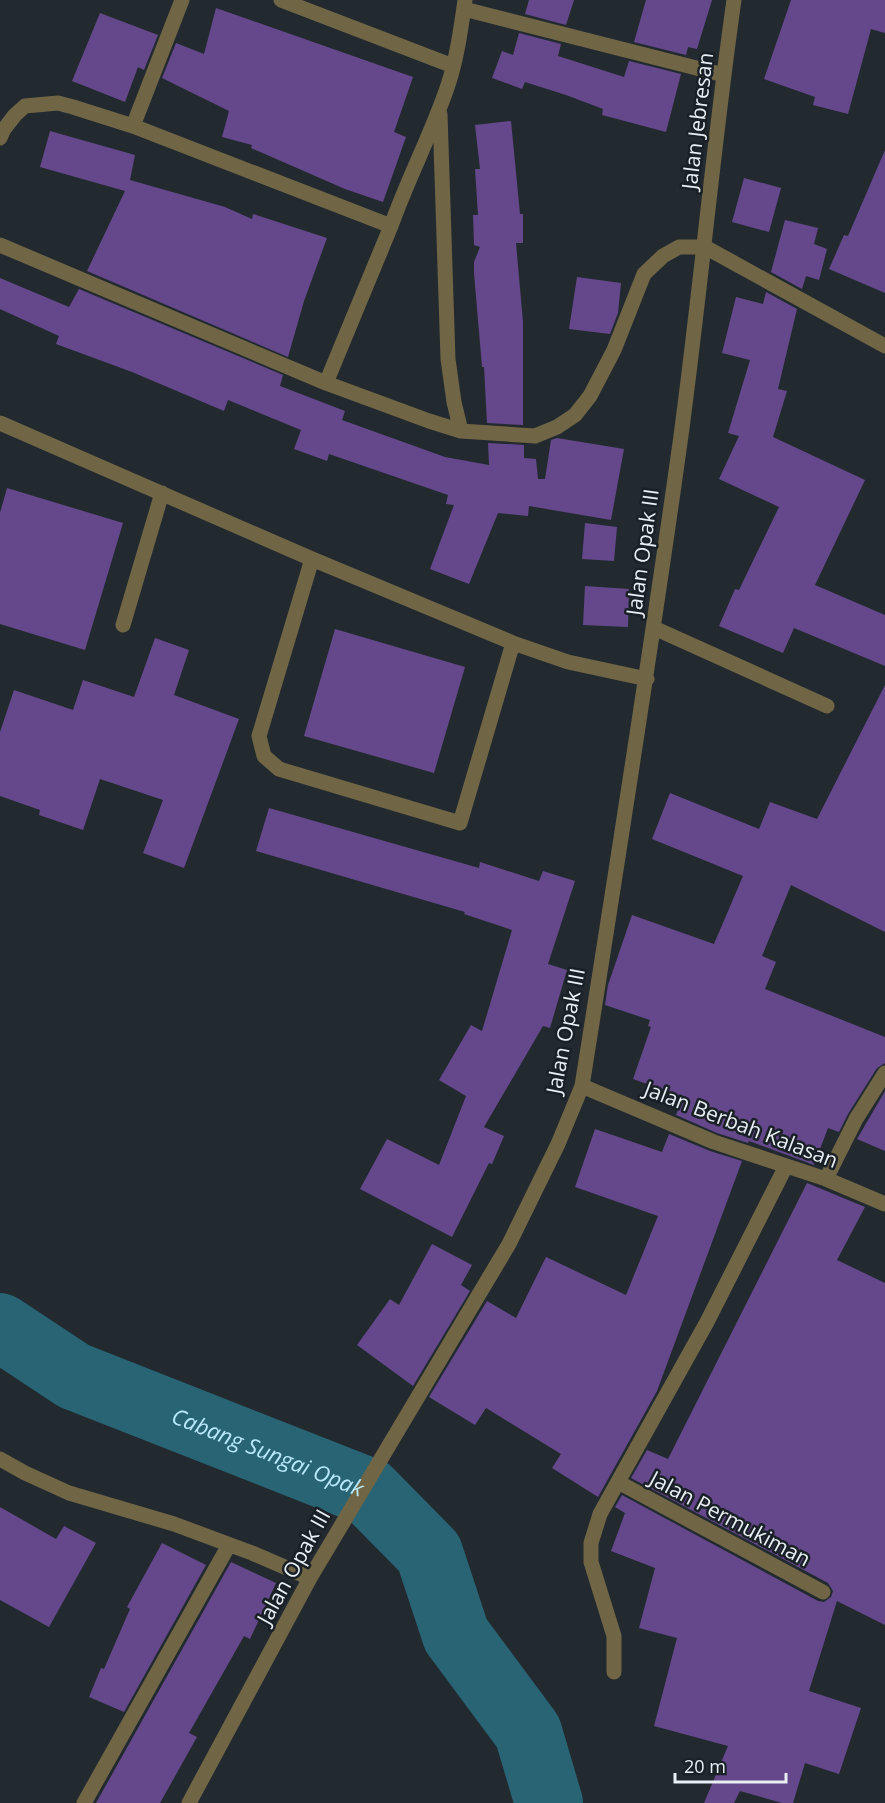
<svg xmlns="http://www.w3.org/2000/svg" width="885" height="1803" font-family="'Open Sans',sans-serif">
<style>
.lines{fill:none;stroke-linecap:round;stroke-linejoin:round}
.river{stroke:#296474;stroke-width:68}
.building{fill:#65488b}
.minor{stroke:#706545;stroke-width:15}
.labels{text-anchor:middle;stroke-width:5;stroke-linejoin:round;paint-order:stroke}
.street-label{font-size:21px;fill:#e9eff3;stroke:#192026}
.water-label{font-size:22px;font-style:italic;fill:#b8eafa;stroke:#192026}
</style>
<rect width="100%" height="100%" fill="#222a30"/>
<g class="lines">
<path class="river" id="s1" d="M 0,1327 L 74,1376 L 369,1492 L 429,1553 L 456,1635 L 528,1732 L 549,1803"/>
</g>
<path class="building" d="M 529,0 L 574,0 L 566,25 L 525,14 Z
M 646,0 L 712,0 L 697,49 L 688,47 L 686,55 L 634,42 Z
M 791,0 L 885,0 L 885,33 L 871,29 L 848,114 L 813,105 L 815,97 L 764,79 Z
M 216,8 L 413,77 L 394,132 L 406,137 L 383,202 L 345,189 L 251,148 L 252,145 L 222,137 L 229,111 L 162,78 L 176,43 L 204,54 Z
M 100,13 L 158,35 L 144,70 L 138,67 L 125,102 L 72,81 Z
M 519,33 L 561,44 L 558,56 L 624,77 L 629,61 L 681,74 L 666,132 L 602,115 L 603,109 L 566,95 L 525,82 L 522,89 L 492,78 L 502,51 L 513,55 Z
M 511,121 L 520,214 L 523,214 L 523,243 L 516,243 L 523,322 L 523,425 L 487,423 L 484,367 L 482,367 L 474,273 L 474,262 L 480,247 L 474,245 L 473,215 L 478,215 L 475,169 L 480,169 L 475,125 Z
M 50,131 L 135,155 L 130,180 L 225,207 L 252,219 L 253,214 L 327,238 L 304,301 L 288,357 L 87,271 L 125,191 L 40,167 Z
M 885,150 L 885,293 L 829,269 L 844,235 L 848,236 Z
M 744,178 L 781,188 L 769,232 L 732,222 Z
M 785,220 L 818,228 L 814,244 L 827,249 L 819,280 L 806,276 L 802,289 L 771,272 Z
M 577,277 L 621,283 L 618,313 L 610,334 L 569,329 Z
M 0,278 L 69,307 L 79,289 L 283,375 L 280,386 L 345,411 L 342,420 L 445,457 L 489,465 L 488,443 L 524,445 L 524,458 L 536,459 L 538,479 L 545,479 L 551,440 L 557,438 L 624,449 L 611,520 L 529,506 L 528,516 L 498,513 L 469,584 L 430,569 L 454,505 L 446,504 L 448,495 L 329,454 L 327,461 L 294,449 L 301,430 L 228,400 L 224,411 L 132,372 L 56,344 L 59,336 L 0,309 Z
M 766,292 L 797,309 L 778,389 L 787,391 L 773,437 L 865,480 L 815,585 L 885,615 L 885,666 L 794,628 L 783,653 L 719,626 L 735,589 L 739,590 L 779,507 L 719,479 L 739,436 L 728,433 L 750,360 L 722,353 L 736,297 L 763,304 Z
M 7,488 L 123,523 L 85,650 L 0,624 L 0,513 Z
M 585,523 L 617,527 L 614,561 L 582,559 Z
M 585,586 L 629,589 L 628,627 L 583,625 Z
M 335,629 L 465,667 L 434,773 L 304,736 Z
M 155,638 L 189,650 L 174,695 L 239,719 L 184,868 L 143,853 L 163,800 L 100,779 L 83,830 L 39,815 L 40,810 L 0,796 L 0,732 L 14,690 L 73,710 L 83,680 L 134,697 Z
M 885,685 L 885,932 L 791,885 L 762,956 L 776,962 L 765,989 L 885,1037 L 885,1063 L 877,1068 L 848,1114 L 839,1132 L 828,1128 L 814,1165 L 749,1141 L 748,1143 L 717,1133 L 676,1115 L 683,1097 L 633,1079 L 651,1027 L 648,1026 L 650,1020 L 605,1005 L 608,985 L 632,915 L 714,944 L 743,876 L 652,839 L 670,793 L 759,829 L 770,802 L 817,819 Z
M 269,808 L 479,868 L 480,862 L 539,881 L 543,871 L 575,881 L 548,964 L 567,970 L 550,1028 L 543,1026 L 484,1127 L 504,1136 L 492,1164 L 489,1163 L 452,1237 L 360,1189 L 387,1139 L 439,1165 L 466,1096 L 439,1080 L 471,1025 L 482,1031 L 512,930 L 464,914 L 465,912 L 256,851 Z
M 885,1091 L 885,1151 L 857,1139 Z
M 595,1129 L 662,1152 L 669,1134 L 710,1151 L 742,1161 L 657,1391 L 598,1497 L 552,1468 L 561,1454 L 486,1408 L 475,1425 L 429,1397 L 487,1301 L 516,1318 L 546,1257 L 626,1295 L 658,1216 L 575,1187 Z
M 807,1183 L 865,1207 L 837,1260 L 885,1283 L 885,1625 L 837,1601 L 809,1691 L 861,1708 L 839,1774 L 805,1763 L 793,1803 L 782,1803 L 740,1791 L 734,1803 L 704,1803 L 728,1746 L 654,1726 L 677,1638 L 639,1628 L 655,1568 L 611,1551 L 625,1513 L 615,1507 L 622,1495 L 818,1601 L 824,1602 L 831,1597 L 833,1591 L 828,1583 L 631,1478 L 647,1450 L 668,1459 Z
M 432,1244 L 472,1265 L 461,1285 L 470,1291 L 413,1386 L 357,1345 L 390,1299 L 399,1305 Z
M 0,1507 L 56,1539 L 64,1526 L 96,1543 L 49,1627 L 0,1600 Z
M 162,1543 L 206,1565 L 124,1712 L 89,1697 L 101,1668 L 104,1669 L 130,1609 L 127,1607 Z
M 231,1562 L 276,1583 L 250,1639 L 244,1636 L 189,1733 L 197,1737 L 160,1803 L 96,1803 Z"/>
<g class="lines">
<path class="minor" d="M 281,0 L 453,66
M 464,9 L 724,75
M 440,114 L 448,359 L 454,402 L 461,431
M 133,126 L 182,0
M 0,138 L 4,129 L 15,115 L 25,106 L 58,103 L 73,107 L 133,126 L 391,226 C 408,178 432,133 448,85 C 457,58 461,28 465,0
M 0,245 L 326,383 L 429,421 L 461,431 L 535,436 L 557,427 L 575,415 L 590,396 L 614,350 L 644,274 L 663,256 L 679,247 L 705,247 L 885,346
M 326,383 L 391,226
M 0,423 L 312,559 L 513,643 L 568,662 L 647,679
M 312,559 L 259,736 L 264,756 L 279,769 L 460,823 L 513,643
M 123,625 L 162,493
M 654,628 L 827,706
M 582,1086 L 714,1142 L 826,1179 L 885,1204
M 826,1179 L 856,1119 L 885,1073
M 0,1459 L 25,1473 L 69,1493 L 174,1524 L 252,1553 L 310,1578
M 618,1482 L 823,1592
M 614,1672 L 614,1636 L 591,1562 L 591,1543 L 600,1514 L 707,1322 L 786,1166
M 84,1803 L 229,1545
M 189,1803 L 310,1578 L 509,1244 L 558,1144 L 582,1086 C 616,872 650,658 680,443 C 700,296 713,147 734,0"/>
</g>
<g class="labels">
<g class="street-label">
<text transform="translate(698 121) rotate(-83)" y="7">Jalan Jebresan</text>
<text transform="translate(643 552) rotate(-82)" y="7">Jalan Opak III</text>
<text transform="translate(566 1031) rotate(-79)" y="7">Jalan Opak III</text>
<text transform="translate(741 1125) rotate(21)" y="7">Jalan Berbah Kalasan</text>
<text transform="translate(730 1519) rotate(28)" y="7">Jalan Permukiman</text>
<text transform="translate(294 1567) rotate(-61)" y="7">Jalan Opak III</text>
</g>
<g class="water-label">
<text dy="8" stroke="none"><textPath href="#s1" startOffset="297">Cabang Sungai Opak</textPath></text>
</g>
</g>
<path d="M675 1773v9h111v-9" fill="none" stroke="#e9eff3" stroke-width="3"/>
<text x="684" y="1773" font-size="18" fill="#e9eff3" stroke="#192026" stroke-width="4.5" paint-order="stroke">20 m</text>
</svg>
